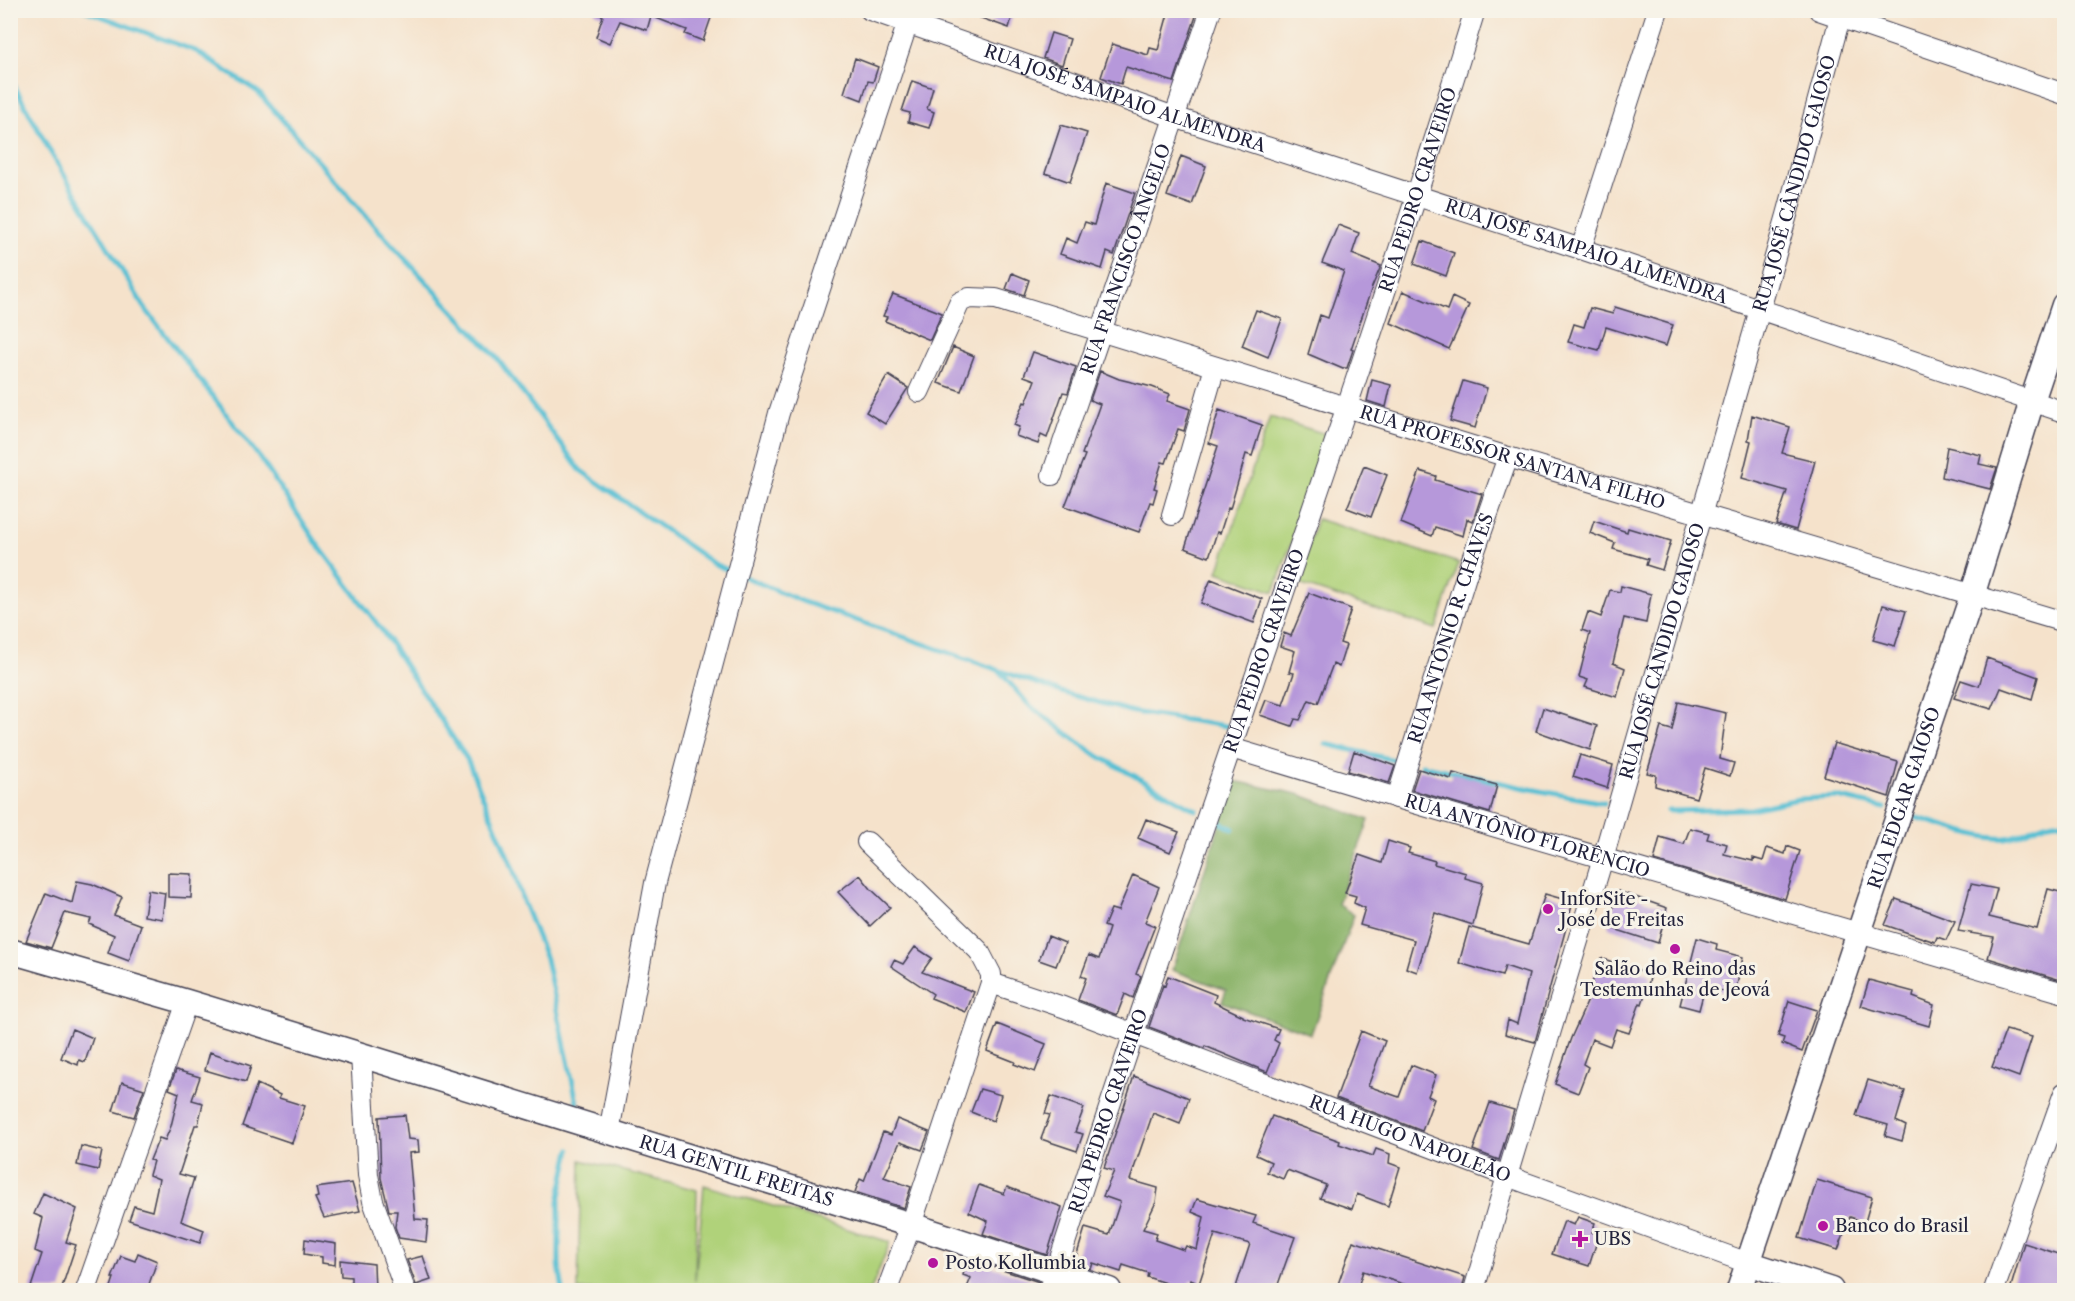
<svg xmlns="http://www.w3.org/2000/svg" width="2075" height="1301" font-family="'Libre Caslon Text',serif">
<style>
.green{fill:#b0d27a;stroke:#697a5a;stroke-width:1.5}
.forest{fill:#8cb46a;stroke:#576b52;stroke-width:1.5}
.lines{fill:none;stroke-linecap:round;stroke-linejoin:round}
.stream{stroke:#56bfd3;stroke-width:5}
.building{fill:#b698da}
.minor-casing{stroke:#423f51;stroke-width:22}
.major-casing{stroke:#423f51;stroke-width:27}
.minor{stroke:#fff;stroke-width:20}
.major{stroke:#fff;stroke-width:24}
.poi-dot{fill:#b5179e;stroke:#f7f3e8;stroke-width:2}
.labels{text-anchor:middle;stroke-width:6;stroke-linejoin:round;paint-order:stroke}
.street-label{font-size:18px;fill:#22223b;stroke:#f7f3e8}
.poi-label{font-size:18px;fill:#22223b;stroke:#f7f3e8;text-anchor:start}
</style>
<rect width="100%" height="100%" fill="#f7f3e8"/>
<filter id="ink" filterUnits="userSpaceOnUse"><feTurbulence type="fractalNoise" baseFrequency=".0167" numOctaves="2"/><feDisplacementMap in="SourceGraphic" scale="12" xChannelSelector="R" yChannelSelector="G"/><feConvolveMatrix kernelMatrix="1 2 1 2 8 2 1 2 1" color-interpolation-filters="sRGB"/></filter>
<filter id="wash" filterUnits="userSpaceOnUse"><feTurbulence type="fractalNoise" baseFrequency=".008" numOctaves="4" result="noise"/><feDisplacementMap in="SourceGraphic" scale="24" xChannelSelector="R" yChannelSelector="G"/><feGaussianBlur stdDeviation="1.35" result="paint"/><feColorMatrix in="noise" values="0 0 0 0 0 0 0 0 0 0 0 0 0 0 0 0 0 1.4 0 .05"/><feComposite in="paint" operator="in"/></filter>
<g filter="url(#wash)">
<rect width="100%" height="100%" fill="#f5e2cb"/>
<path class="green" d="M 1270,417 L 1329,435 L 1274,592 L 1218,572 Z
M 1317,519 L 1459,563 L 1436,629 L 1296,583 Z
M 581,1160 L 697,1190 L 695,1281 L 704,1185 L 890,1242 L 871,1290 L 578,1290 Z"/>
<path class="forest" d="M 1234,781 L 1298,794 L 1369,820 L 1338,904 L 1354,915 L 1311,1034 L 1222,1002 L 1226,990 L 1172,970 Z"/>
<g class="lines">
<path class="stream" d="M 84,10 L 196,51 L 258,92 L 371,222 L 497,358 L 580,470 L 714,564 L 804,602 L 1061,692 L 1133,712 L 1226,726
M 10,78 L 51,153 L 144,307 L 260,458 L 318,545 L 381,629 L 467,759 L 514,871 L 523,901 L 546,959 L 578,1107
M 1000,672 L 1029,705 L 1093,753 L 1196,810
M 1326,744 L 1394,760
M 1422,765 L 1520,787 L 1604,803
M 1668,811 L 1751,809 L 1798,799 L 1837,797 L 1885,808
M 1914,817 C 1939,823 1983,841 2006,838 C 2026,835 2044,819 2064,822
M 1220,822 L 1233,829
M 563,1290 L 559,1265 L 559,1201 L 570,1150"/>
</g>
<g id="blocks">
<path class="building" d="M 595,10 L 702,10 L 712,15 L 703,41 L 685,34 L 687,30 L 651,16 L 647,30 L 620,21 L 610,43 L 596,37 L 603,16 L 595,13 Z
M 964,10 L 1014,10 L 1009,28 L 964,12 Z
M 1169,10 L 1198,10 L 1174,82 L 1126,67 L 1121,84 L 1101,77 L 1112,44 L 1148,55 L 1150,48 L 1158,50 Z
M 1051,33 L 1070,39 L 1062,65 L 1043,58 Z
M 855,58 L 878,67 L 873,82 L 868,81 L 862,100 L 844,93 Z
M 912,81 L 933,88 L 927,109 L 934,112 L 929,128 L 908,122 L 910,113 L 902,111 Z
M 1061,125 L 1087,133 L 1070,182 L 1045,173 Z
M 1181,156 L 1206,166 L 1192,205 L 1167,196 Z
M 1106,183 L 1135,193 L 1114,255 L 1107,252 L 1102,269 L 1060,254 L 1066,238 L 1077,243 L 1085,222 L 1094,225 Z
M 1338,225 L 1359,233 L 1352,254 L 1381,266 L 1372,287 L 1351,349 L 1353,350 L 1347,368 L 1344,368 L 1343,369 L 1308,354 L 1320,315 L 1328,318 L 1344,271 L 1322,263 Z
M 1422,241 L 1454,253 L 1446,276 L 1414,264 Z
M 1012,273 L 1029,280 L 1024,295 L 1006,289 Z
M 1403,291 L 1447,310 L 1452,297 L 1469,305 L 1449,349 L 1391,323 Z
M 893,294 L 942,313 L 930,340 L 885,321 L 887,317 L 883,316 Z
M 1615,307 L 1673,325 L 1666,346 L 1606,327 L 1599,350 L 1568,342 L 1574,324 L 1584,327 L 1590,308 L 1613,314 Z
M 1256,310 L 1282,319 L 1268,357 L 1242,346 Z
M 953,347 L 974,356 L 961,391 L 938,383 Z
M 1033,352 L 1076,367 L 1068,393 L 1063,392 L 1047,438 L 1041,435 L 1038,444 L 1016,436 L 1019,427 L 1014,425 L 1024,402 L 1026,403 L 1035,380 L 1024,376 Z
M 1100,371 L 1119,379 L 1152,387 L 1170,394 L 1167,401 L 1190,409 L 1184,431 L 1178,429 L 1166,463 L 1162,462 L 1154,488 L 1157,489 L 1153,503 L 1150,502 L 1139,532 L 1065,506 L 1085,455 L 1082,454 L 1100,404 L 1090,400 Z
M 888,375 L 908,388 L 885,424 L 866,412 Z
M 1372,380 L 1391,385 L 1386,407 L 1367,401 Z
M 1463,381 L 1487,388 L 1475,428 L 1450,421 Z
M 1219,410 L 1262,425 L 1252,456 L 1246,454 L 1230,509 L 1228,508 L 1220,533 L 1217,532 L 1209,557 L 1185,548 L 1218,446 L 1209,443 Z
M 1752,415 L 1790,427 L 1782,453 L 1815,461 L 1796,530 L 1776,524 L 1787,491 L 1742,478 L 1751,441 L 1748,440 Z
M 1947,447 L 1981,455 L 1979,464 L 1997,468 L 1990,489 L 1942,477 Z
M 1364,466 L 1387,475 L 1371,517 L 1347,508 Z
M 1420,471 L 1436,476 L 1435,480 L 1482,494 L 1473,521 L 1467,519 L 1463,536 L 1435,527 L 1432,536 L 1401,523 Z
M 1594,521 L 1627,532 L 1628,528 L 1671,541 L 1662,570 L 1646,565 L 1648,559 L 1613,549 L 1615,543 L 1590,533 Z
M 1211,579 L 1262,599 L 1254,623 L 1201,603 Z
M 1621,586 L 1651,594 L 1646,623 L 1624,618 L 1613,663 L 1625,668 L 1617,697 L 1585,687 L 1588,680 L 1579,677 L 1590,633 L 1582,630 L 1588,612 L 1601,617 L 1610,590 L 1620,592 Z
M 1309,593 L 1351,609 L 1340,643 L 1346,645 L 1339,667 L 1333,664 L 1318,703 L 1309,700 L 1300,720 L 1295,719 L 1292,726 L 1260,715 L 1266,700 L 1283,705 L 1294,673 L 1289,672 L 1295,651 L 1280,646 L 1284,633 L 1291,636 Z
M 1883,605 L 1906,611 L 1895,646 L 1873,640 Z
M 1987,658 L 2038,677 L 2032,699 L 2001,688 L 1992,709 L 1954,698 L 1961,680 L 1979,686 Z
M 1678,702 L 1726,713 L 1720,759 L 1734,763 L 1730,776 L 1705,768 L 1696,798 L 1655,786 L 1656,775 L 1647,773 L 1661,727 L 1672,730 Z
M 1543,708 L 1597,726 L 1590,750 L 1536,731 Z
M 1834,743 L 1898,762 L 1889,797 L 1824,776 Z
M 1354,751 L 1395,766 L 1389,783 L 1348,771 Z
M 1580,755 L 1613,765 L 1607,788 L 1573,777 Z
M 1419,769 L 1451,779 L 1453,773 L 1497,785 L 1490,813 L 1412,790 Z
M 1146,819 L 1179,832 L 1170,852 L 1138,838 Z
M 1690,828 L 1709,833 L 1707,839 L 1727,844 L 1724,854 L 1753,861 L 1753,858 L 1763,861 L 1767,848 L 1785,854 L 1787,846 L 1800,851 L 1785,899 L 1654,861 L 1660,837 L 1684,844 Z
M 1388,841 L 1410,848 L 1408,853 L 1435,861 L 1434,864 L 1466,873 L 1465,878 L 1483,883 L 1473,925 L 1435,913 L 1417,972 L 1406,968 L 1414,940 L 1360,925 L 1365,908 L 1354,903 L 1356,896 L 1345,893 L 1359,855 L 1382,863 Z
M 168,873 L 192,874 L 191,898 L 168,897 Z
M 860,875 L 871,889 L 890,907 L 870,926 L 838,892 Z
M 1133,875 L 1159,887 L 1145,922 L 1155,926 L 1136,974 L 1141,976 L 1133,998 L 1125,994 L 1117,1015 L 1078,1000 L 1086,978 L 1081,976 L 1089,955 L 1099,959 L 1109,928 L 1104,926 L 1111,909 L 1118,911 Z
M 77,881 L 92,884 L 122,897 L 114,915 L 141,925 L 129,961 L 108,953 L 114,935 L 89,924 L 91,919 L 65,913 L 51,948 L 26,941 L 46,893 L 72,903 Z
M 1971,884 L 1997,889 L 1989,917 L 2037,929 L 2048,889 L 2064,893 L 2064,981 L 1988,958 L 1994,937 L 1958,931 Z
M 148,890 L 165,893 L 162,919 L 144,916 Z
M 1618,891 L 1667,908 L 1658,943 L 1608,927 Z
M 1545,894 L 1573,902 L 1535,1042 L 1505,1034 L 1508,1020 L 1517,1024 L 1529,974 L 1505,966 L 1502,976 L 1459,963 L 1469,927 L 1529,944 Z
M 1896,899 L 1955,921 L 1946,940 L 1937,937 L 1935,942 L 1885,925 Z
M 1048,936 L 1065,943 L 1056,966 L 1039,960 Z
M 1697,938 L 1717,944 L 1716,950 L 1743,957 L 1735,994 L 1705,987 L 1699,1010 L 1680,1005 Z
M 915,947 L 932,958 L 922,972 L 974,992 L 966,1012 L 931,998 L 933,994 L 891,966 L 894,960 L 903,964 Z
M 1601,958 L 1651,975 L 1642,1004 L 1640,1003 L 1629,1033 L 1616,1029 L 1610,1046 L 1592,1039 L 1583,1064 L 1588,1067 L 1578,1093 L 1555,1084 L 1571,1038 L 1594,987 L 1591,986 Z
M 1168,976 L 1216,995 L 1214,1002 L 1243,1016 L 1243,1017 L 1279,1029 L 1274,1040 L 1279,1043 L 1267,1072 L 1205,1046 L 1204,1048 L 1149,1027 L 1163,985 L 1165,986 Z
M 1869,980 L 1914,992 L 1913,997 L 1934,1005 L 1929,1026 L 1861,1006 Z
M 1789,1001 L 1817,1010 L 1802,1052 L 1782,1044 L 1784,1038 L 1778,1036 Z
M 997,1024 L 1046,1044 L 1035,1072 L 1014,1064 L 1015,1062 L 987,1051 Z
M 72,1029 L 93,1038 L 85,1062 L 79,1060 L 78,1065 L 61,1058 Z
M 2006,1030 L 2032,1037 L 2019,1077 L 1992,1067 Z
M 1361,1031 L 1385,1041 L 1368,1086 L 1399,1097 L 1411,1065 L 1436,1075 L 1428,1096 L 1434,1099 L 1422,1131 L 1336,1098 Z
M 210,1052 L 251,1066 L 246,1082 L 205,1070 Z
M 176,1070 L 200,1077 L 192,1100 L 203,1103 L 198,1125 L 195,1125 L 179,1174 L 194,1178 L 181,1221 L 204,1230 L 200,1243 L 129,1220 L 134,1206 L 152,1211 L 159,1179 L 149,1175 L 153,1161 L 150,1160 L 159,1138 L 165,1140 L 171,1126 L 179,1093 L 169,1089 Z
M 1134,1076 L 1189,1098 L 1180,1124 L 1153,1113 L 1130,1180 L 1158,1188 L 1156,1202 L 1143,1229 L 1157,1233 L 1155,1240 L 1184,1250 L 1186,1246 L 1197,1250 L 1204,1217 L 1192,1212 L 1197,1199 L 1256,1216 L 1253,1223 L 1295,1237 L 1276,1290 L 1235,1290 L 1250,1244 L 1215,1234 L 1199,1284 L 1191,1280 L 1187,1290 L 1147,1277 L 1148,1273 L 1123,1265 L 1121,1272 L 1093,1263 L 1091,1269 L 1074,1264 L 1085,1228 L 1109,1235 L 1120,1202 L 1103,1196 L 1114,1171 L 1104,1168 Z
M 1868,1080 L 1905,1091 L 1896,1121 L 1906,1126 L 1902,1141 L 1885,1136 L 1888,1125 L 1856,1116 Z
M 122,1082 L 144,1089 L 134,1117 L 113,1111 Z
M 257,1084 L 280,1095 L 279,1098 L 305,1106 L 292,1143 L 242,1126 Z
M 980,1089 L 1001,1095 L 993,1121 L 971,1112 Z
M 1051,1096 L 1084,1108 L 1075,1132 L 1083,1134 L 1077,1151 L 1041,1139 L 1050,1115 L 1045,1114 Z
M 1490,1103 L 1514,1110 L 1499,1160 L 1473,1150 Z
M 405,1115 L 408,1139 L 418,1140 L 419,1152 L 409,1153 L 415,1219 L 428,1220 L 426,1242 L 399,1238 L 395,1227 L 397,1211 L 389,1211 L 381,1178 L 379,1117 Z
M 1272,1116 L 1340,1141 L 1339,1144 L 1373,1156 L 1376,1149 L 1390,1154 L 1389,1163 L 1400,1167 L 1388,1206 L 1357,1194 L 1352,1209 L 1320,1198 L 1326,1185 L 1287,1170 L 1283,1179 L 1267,1172 L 1271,1162 L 1256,1155 Z
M 897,1119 L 929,1132 L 922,1150 L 900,1142 L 884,1177 L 911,1187 L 904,1208 L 855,1192 L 860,1179 L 864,1181 L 883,1132 L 891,1135 Z
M 81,1146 L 102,1151 L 98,1170 L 77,1165 Z
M 1817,1180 L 1872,1197 L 1865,1222 L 1850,1217 L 1838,1250 L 1799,1238 Z
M 352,1183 L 360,1211 L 324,1218 L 315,1198 L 318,1197 L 316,1188 Z
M 979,1185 L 1004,1194 L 1007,1187 L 1062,1207 L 1047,1255 L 983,1234 L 988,1221 L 969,1212 Z
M 43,1193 L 77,1209 L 66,1242 L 76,1245 L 61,1290 L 30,1290 L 42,1254 L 35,1251 L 43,1218 L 34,1214 Z
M 1578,1217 L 1595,1223 L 1592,1232 L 1599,1235 L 1589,1266 L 1552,1254 L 1564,1221 L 1574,1225 Z
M 305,1239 L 336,1244 L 335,1265 L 322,1263 L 322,1257 L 304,1254 Z
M 1353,1241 L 1465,1277 L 1462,1290 L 1422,1290 L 1363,1271 L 1357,1290 L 1336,1290 Z
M 2024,1243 L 2064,1256 L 2064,1281 L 2062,1290 L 2010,1290 Z
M 138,1253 L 157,1261 L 147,1290 L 110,1290 L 114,1278 L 112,1278 L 121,1256 L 135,1261 Z
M 423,1256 L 431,1280 L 416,1285 L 407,1260 Z
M 968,1259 L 1039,1282 L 1036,1290 L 966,1290 L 971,1278 L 963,1275 Z
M 340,1260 L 374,1264 L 375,1290 L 351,1288 L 351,1277 L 341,1276 Z"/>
</g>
</g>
<g filter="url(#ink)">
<use href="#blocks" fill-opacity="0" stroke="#423f51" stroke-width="1.5"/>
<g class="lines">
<g class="minor-casing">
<g id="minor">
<path id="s1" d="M 870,10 L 1174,117 L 1581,249 L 2064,412"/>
<path d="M 1819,10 L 2064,94"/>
<path d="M 1581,249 L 1658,10"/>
<path id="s2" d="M 919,392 L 960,302 L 969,298 L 996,299 L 1508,457 L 2064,622"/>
<path id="s3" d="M 1052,475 L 1211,10"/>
<path d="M 1172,515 L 1215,367"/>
<path id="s4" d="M 1231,748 L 1397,798 L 2064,993"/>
<path id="s5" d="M 1397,798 L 1466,576 L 1508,457"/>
<path d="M 867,842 L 979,951 L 991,974 L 991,983 L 911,1225 L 887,1290"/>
<path id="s6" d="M 991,983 L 1063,1007 L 1507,1176 L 1748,1263"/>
<path d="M 361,1055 L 368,1175 L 373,1201 L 405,1290"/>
<path d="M 609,1132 L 655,883 L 779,413 L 912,10"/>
<path d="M 86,1290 L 187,1002"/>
<path id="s7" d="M 1050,1290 C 1186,862 1343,440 1475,10"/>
<path id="s8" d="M 1474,1290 L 1507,1176 L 1603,858 L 1787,215 L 1842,10"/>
<path d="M 1994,1290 L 2064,1093"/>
</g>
</g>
<g class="major-casing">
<g id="major">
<path id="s9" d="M 10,951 L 187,1002 L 361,1055 L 911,1225 L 1109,1290"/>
<path d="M 1748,1263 L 1831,1290"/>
<path id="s10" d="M 1739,1290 L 1972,596 L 2032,401 L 2064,305"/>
</g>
</g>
<use href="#minor" class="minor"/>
<use href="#major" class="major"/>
</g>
</g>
<g class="poi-dot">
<circle cx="1548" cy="909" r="6"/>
<circle cx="1675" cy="949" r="6"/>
<circle cx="1823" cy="1226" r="6"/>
<path d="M1577 1230h6v6h6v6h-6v6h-6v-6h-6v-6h6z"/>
<circle cx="933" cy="1263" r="6"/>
</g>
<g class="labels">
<g class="street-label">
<text dy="6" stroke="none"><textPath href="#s1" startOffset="270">RUA JOSÉ SAMPAIO ALMENDRA</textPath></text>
<text dy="6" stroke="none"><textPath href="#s8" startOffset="1152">RUA JOSÉ CÂNDIDO GAIOSO</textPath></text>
<text dy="6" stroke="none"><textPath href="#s7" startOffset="1160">RUA PEDRO CRAVEIRO</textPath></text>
<text dy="6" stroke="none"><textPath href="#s1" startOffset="756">RUA JOSÉ SAMPAIO ALMENDRA</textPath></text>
<text dy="6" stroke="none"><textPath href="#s3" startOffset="228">RUA FRANCISCO ÂNGELO</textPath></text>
<text dy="6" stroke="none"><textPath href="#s2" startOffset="676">RUA PROFESSOR SANTANA FILHO</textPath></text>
<text dy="6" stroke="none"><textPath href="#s5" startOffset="178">RUA ANTÔNIO R. CHAVES</textPath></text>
<text dy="6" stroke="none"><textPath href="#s7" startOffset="674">RUA PEDRO CRAVEIRO</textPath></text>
<text dy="6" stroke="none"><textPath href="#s8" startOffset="666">RUA JOSÉ CÂNDIDO GAIOSO</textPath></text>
<text dy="6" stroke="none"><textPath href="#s10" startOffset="519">RUA EDGAR GAIOSO</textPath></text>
<text dy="6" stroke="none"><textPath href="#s4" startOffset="309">RUA ANTÔNIO FLORÊNCIO</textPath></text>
<text dy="6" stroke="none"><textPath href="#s7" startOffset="188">RUA PEDRO CRAVEIRO</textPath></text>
<text dy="6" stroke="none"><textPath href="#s6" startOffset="447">RUA HUGO NAPOLEÃO</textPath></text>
<text dy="6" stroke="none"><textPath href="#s9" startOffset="759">RUA GENTIL FREITAS</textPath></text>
</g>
<g class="poi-label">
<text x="1560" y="905">InforSite -<tspan x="1560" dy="21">José de Freitas</tspan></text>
<text x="1675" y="975" text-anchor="middle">Salão do Reino das<tspan x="1675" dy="21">Testemunhas de Jeová</tspan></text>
<text x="1835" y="1232">Banco do Brasil</text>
<text x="1594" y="1245">UBS</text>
<text x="945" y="1269">Posto Kollumbia</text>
</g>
</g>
<rect width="2075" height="1301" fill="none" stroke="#f7f3e8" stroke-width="36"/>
</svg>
